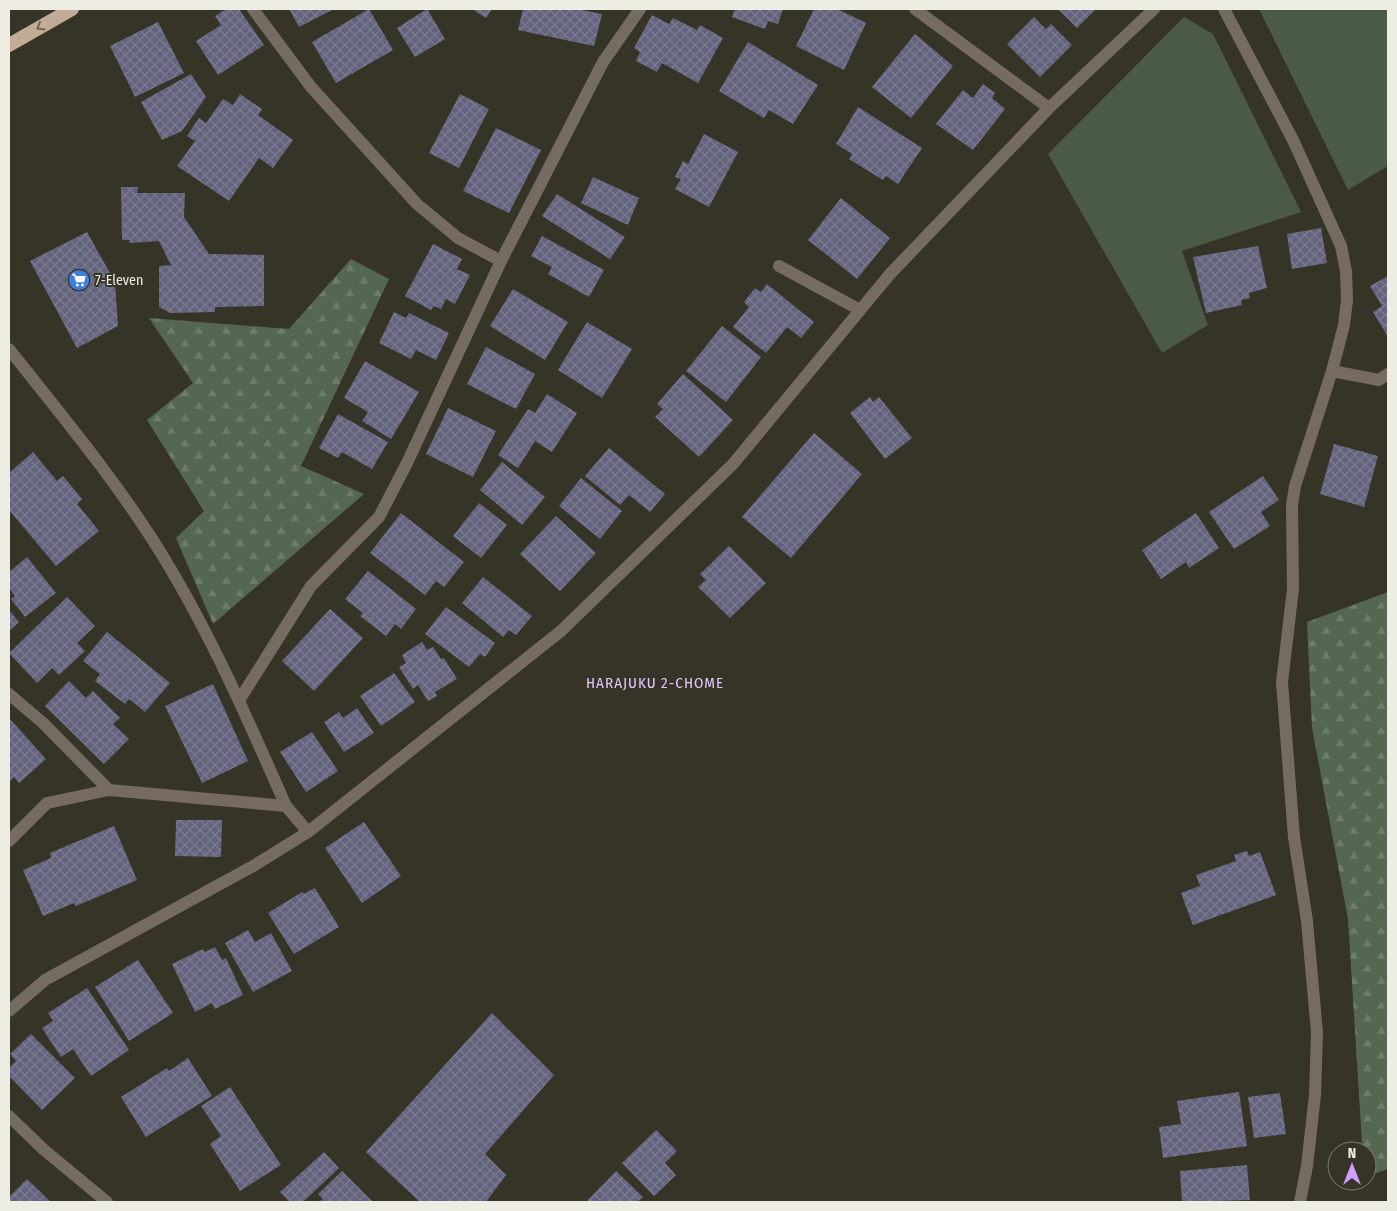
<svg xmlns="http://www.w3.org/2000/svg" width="1397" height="1211" font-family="'Fira Sans Condensed',sans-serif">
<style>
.green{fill:#4a5a47}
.forest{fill:url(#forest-firs)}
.building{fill:url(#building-cross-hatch)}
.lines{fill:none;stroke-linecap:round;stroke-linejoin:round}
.service{stroke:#756b62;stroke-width:12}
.minor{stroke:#756b62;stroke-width:12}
.trunk{stroke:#c2ac97;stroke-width:14}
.oneway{stroke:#6e6454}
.labels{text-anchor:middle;stroke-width:4;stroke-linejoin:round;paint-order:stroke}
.poi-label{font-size:14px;fill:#eeede4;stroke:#363427;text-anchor:start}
.neighbourhood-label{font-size:15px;letter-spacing:1px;fill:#e2c5fc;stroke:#363427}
</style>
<defs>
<pattern id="forest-firs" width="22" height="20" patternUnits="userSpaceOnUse" patternTransform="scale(1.25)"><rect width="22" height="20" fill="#546751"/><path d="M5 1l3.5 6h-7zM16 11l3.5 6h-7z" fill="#6d7d6a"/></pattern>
<pattern id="building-cross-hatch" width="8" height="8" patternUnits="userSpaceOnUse" patternTransform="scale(1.25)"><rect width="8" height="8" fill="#64637e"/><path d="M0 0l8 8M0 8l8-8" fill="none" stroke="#7a7a90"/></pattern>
</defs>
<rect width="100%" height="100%" fill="#363427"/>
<path class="green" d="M 1259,9 L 1388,9 L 1388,166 L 1348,190 Z
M 1184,17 L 1213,34 L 1301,212 L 1182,251 L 1208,325 L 1162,353 L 1048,154 Z"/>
<path class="forest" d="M 351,259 L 389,279 L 301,466 L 364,494 L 213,624 L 176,538 L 204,511 L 147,420 L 193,383 L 149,318 L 289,329 Z
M 1388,592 L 1388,1169 L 1367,1176 L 1367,1151 L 1360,1151 L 1362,1143 L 1348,919 L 1312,728 L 1307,622 Z"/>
<path class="building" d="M 226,9 L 239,9 L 264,45 L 218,75 L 196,41 L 221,25 L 215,16 Z
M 289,9 L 334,9 L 299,27 Z
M 369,9 L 393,50 L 336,83 L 312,42 Z
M 427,9 L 445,39 L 415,57 L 397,28 Z
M 472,9 L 492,9 L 486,18 Z
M 523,9 L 577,9 L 602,14 L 594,46 L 518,30 Z
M 735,9 L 783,9 L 778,24 L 768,21 L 765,29 L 732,17 Z
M 814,9 L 837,9 L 866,23 L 844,70 L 796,46 Z
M 1058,9 L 1096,9 L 1077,28 Z
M 652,15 L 669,24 L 673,18 L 697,30 L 700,25 L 723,38 L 698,83 L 662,63 L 657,72 L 636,61 L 640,52 L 634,48 Z
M 1034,17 L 1046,29 L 1051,24 L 1072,45 L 1040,77 L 1007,44 Z
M 158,22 L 184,73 L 135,97 L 110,46 Z
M 915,34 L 953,66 L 911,118 L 872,87 Z
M 748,42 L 818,85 L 793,124 L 769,110 L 764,118 L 719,91 Z
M 191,74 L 206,97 L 182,131 L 162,140 L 141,102 Z
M 983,84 L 995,93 L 992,98 L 1005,109 L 973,150 L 936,124 L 963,90 L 973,98 Z
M 240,94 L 262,109 L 258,115 L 293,140 L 273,168 L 259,158 L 229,201 L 177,166 L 195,141 L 187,136 L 199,118 L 206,123 L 223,99 L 233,105 Z
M 460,94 L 489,109 L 459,168 L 429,153 Z
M 858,107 L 922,148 L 898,184 L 886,176 L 883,180 L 849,159 L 852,154 L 836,144 Z
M 496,128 L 541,150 L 509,213 L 463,191 Z
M 704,134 L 738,152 L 709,207 L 675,189 L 681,179 L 675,177 L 683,161 L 688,164 Z
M 593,177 L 639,198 L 628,225 L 581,203 Z
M 121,187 L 138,187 L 137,193 L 185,193 L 184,217 L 209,254 L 264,255 L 264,306 L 215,307 L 215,312 L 170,313 L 159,307 L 159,266 L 171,265 L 159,241 L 129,243 L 130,240 L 122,240 Z
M 557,194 L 625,237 L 610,259 L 542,216 Z
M 841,198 L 890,238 L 857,279 L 808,240 Z
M 1321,228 L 1327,263 L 1292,269 L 1287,234 Z
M 87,232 L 115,282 L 118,326 L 77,348 L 30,261 Z
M 542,236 L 604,270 L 589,297 L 548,274 L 552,267 L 531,256 Z
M 433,244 L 462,259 L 457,269 L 470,275 L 455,304 L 446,299 L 441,309 L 434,306 L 431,310 L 405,296 Z
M 1258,246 L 1267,288 L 1249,293 L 1250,298 L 1241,300 L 1242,305 L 1206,313 L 1193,257 Z
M 1388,276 L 1388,337 L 1373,312 L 1382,306 L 1370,286 Z
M 767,284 L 814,322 L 801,338 L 787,327 L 766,353 L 733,327 L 749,307 L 744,302 L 755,288 L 761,292 Z
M 513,289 L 568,322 L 545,360 L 490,326 Z
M 394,312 L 406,318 L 409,313 L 449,333 L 436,360 L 416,350 L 411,359 L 379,343 Z
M 587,322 L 632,349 L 602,398 L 558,370 Z
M 722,326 L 761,357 L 726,402 L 686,371 Z
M 486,347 L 535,374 L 516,409 L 467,384 Z
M 365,361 L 419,392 L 391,439 L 362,421 L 368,412 L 344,398 Z
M 683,374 L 733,420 L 699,457 L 655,417 L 663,409 L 657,404 Z
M 547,394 L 577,413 L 552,452 L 535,441 L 518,468 L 498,455 L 528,409 L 535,413 Z
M 870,397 L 873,402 L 879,397 L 912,438 L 885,459 L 850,413 Z
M 448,408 L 496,431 L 473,477 L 426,454 Z
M 338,414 L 388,442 L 372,469 L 342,452 L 338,458 L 319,448 Z
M 814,433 L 862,474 L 791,558 L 742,517 Z
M 1334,444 L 1378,456 L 1364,507 L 1320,494 Z
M 609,448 L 665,494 L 650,512 L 629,495 L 620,505 L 585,476 Z
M 33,452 L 57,481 L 63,476 L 82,499 L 77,504 L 99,531 L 56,566 L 9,510 L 9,473 Z
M 502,462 L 545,497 L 522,525 L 480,490 Z
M 1263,476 L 1279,500 L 1261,512 L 1270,526 L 1234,549 L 1209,512 Z
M 581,478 L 622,511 L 600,539 L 559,506 Z
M 479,503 L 507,525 L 481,558 L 453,536 Z
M 401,513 L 464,562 L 444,587 L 436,581 L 425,595 L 370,553 Z
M 1196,513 L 1219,548 L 1189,568 L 1186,562 L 1161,579 L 1142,550 Z
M 556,516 L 596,553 L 560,591 L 520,554 Z
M 729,546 L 766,583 L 730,618 L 698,587 L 706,580 L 700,574 Z
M 27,557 L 56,593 L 25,617 L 11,599 L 15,596 L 9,588 L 9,572 Z
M 368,571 L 416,609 L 401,629 L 395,624 L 386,636 L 360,616 L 363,613 L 345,599 Z
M 483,577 L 532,616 L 516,635 L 509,630 L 503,637 L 462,603 Z
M 67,597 L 95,626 L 77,643 L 85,651 L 59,675 L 52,668 L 37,683 L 9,653 Z
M 446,607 L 495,643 L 485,657 L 480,654 L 469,667 L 425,634 Z
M 330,609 L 363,638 L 314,691 L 282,661 Z
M 9,610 L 19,622 L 9,631 Z
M 107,632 L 170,683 L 145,712 L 129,699 L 125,704 L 95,681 L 100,674 L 83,661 Z
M 422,642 L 427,650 L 433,647 L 441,659 L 444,658 L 457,679 L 435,692 L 437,696 L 428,701 L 418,685 L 413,689 L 399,667 L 406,663 L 402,655 Z
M 394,673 L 415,702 L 381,726 L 360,696 Z
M 69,681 L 86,698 L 93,691 L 120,718 L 113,724 L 129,739 L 104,764 L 45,706 Z
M 213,684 L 248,761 L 202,783 L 165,706 Z
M 357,708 L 374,733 L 344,752 L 324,722 L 339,712 L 343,718 Z
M 9,718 L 46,759 L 19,783 L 14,777 L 9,782 Z
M 312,732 L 338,771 L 306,792 L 280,752 Z
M 176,820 L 222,820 L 221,857 L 175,856 Z
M 364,822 L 401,876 L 362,903 L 325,848 Z
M 114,826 L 137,880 L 76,906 L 74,903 L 43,916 L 23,870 L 51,858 L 50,853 Z
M 1247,851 L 1249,856 L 1260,852 L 1276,895 L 1193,925 L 1181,893 L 1200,886 L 1196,875 L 1236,861 L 1234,855 Z
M 315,888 L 339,927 L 294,954 L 268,913 L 302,892 L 304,894 Z
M 248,930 L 255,942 L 271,933 L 292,971 L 253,992 L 225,943 Z
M 215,947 L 222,960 L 226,958 L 243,995 L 215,1009 L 212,1003 L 195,1012 L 172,964 L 203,949 L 205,952 Z
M 138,960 L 173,1013 L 129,1041 L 95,987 Z
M 87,988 L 129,1050 L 91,1076 L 73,1049 L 61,1057 L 42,1028 L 53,1021 L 48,1013 Z
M 492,1013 L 554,1075 L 485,1154 L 506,1175 L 486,1202 L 420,1202 L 366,1152 Z
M 31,1034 L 75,1078 L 42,1110 L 9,1076 L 9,1068 L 16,1061 L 10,1054 Z
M 188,1058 L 212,1096 L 146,1137 L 121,1097 L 167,1068 L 169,1071 Z
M 230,1087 L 281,1165 L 240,1191 L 210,1144 L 221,1136 L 201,1106 Z
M 1239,1092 L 1247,1146 L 1163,1158 L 1159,1127 L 1181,1124 L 1177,1101 Z
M 1280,1093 L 1286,1134 L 1254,1138 L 1248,1097 Z
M 656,1130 L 677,1151 L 665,1163 L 676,1175 L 654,1196 L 622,1163 Z
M 324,1152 L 339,1168 L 303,1202 L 290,1202 L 280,1192 Z
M 1247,1165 L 1250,1200 L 1182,1202 L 1180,1171 Z
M 342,1171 L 373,1202 L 319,1202 L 323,1199 L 318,1194 Z
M 616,1171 L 643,1197 L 637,1202 L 586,1202 Z
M 27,1179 L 51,1202 L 9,1202 L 9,1197 Z"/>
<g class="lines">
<path class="service" d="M 253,9 L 311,87 L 417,204 L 458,238 L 501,261
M 779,266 L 860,310
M 9,349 C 63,417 119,484 164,558 C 212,637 249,722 286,806
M 9,694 L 43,723 L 109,790
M 240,699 L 311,586 L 379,517 L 407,463 L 501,261 L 603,62 L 640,9
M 9,841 L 47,803 L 109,790 L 286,806 L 308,832"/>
<path class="minor" d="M 915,9 L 1049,108
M 1224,9 L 1293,140 L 1341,246 L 1346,271 L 1347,300 L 1344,325 L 1332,371 L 1295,486 L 1292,505 L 1293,589 L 1282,682 L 1294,837 L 1307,921 L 1317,1033 L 1315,1095 L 1307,1166 L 1300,1202
M 1332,371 L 1379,380 L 1388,374
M 9,1011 L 45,980 L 255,865 L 308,832 L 561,631 L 733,464 L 890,274 L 1049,108 L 1154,9
M 9,1116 L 43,1149 L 107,1202"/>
<path class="trunk" d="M 9,45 L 72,9"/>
</g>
<defs><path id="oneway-chevron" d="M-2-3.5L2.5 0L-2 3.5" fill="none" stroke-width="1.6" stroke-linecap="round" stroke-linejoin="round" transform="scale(1.25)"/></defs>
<use class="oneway" href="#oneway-chevron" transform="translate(40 27) rotate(150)"/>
<defs>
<g id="supermarket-disc" transform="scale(1.125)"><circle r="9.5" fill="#3f7fe0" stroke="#363427"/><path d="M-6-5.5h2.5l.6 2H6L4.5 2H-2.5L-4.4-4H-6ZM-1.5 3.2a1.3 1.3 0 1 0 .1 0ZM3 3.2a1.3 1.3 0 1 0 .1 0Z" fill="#fff"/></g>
</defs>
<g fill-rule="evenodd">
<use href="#supermarket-disc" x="79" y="280"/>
</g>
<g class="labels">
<g class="poi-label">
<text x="95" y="285">7-Eleven</text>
</g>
<g class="neighbourhood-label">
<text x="655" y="688">HARAJUKU 2-CHOME</text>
</g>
</g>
<rect width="1397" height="1211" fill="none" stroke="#eeede4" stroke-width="20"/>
<g transform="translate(1352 1166)"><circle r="24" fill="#363427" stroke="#807e73"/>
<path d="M0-4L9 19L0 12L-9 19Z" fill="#d19dfe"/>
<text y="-8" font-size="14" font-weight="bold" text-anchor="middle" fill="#eeede4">N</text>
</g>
</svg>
